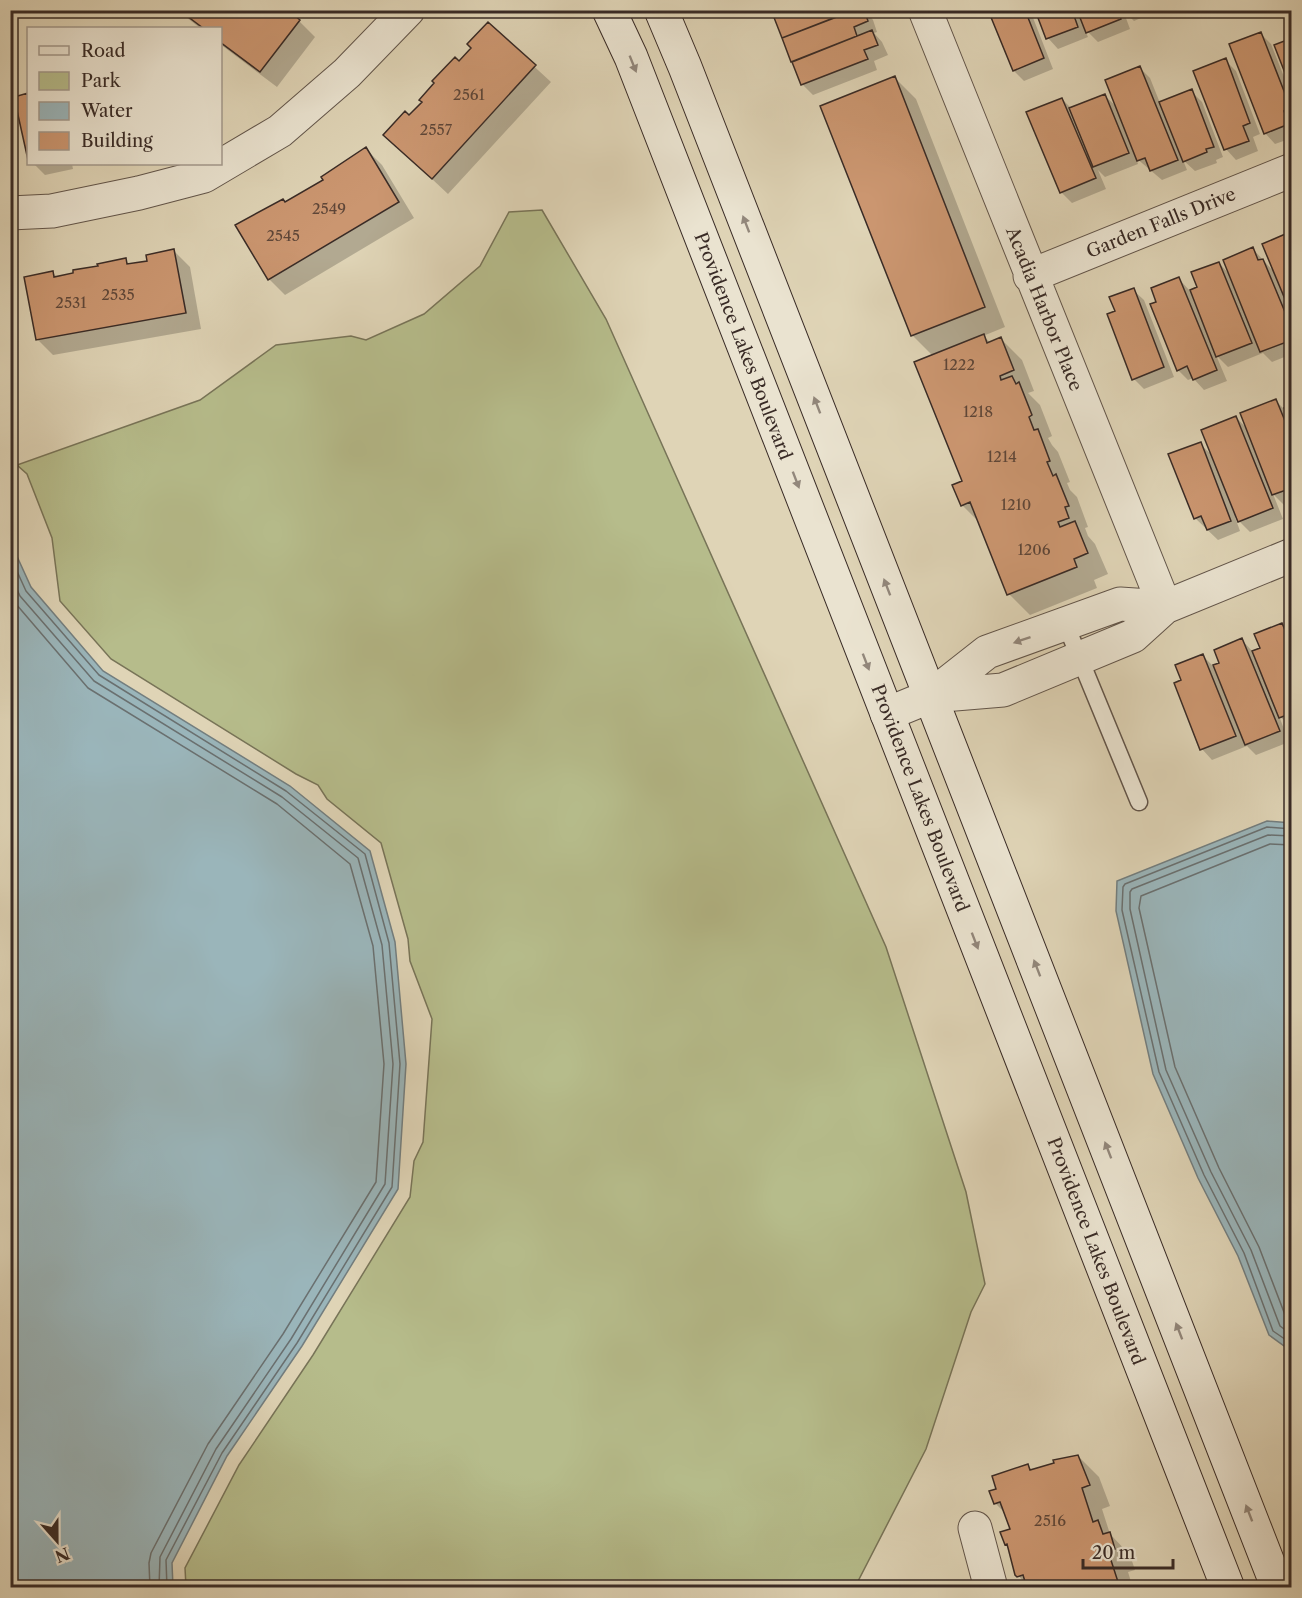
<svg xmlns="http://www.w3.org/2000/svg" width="1302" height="1598" font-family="'Libre Caslon Text',serif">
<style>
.green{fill:#b6bc8b;stroke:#787458;stroke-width:1.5}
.water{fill:#9ab5ba;stroke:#737e7f;stroke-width:1.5}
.shadow{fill:#0003}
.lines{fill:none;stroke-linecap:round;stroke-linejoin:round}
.shore{stroke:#6a7070;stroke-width:1.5}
.building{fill:#cb9670;stroke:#392b26;stroke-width:1.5}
.lane-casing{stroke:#62554a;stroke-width:19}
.street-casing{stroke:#62554a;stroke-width:35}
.secondary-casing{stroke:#392b26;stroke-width:35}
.lane{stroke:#eae3d0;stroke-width:16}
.street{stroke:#eae3d0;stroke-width:33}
.secondary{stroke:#eae3d0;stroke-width:33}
.oneway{fill:#92877b}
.labels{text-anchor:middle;stroke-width:4.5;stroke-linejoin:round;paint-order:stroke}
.number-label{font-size:15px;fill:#5e4638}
.street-label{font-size:18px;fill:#392b26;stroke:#eae3d0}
</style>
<rect width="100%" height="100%" fill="#dfd4b6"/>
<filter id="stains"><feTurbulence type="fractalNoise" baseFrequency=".00333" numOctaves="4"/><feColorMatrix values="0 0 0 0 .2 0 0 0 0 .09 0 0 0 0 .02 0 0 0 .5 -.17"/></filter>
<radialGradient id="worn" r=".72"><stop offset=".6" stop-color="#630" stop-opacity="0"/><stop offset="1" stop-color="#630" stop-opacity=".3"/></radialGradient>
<path class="green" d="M 542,210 L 606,319 L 886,947 L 966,1192 L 985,1284 L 971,1312 L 926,1449 L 855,1587 L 186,1587 L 185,1568 L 239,1465 L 313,1355 L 410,1197 L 414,1161 L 423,1142 L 432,1019 L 410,961 L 408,939 L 381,843 L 327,799 L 318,785 L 296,774 L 111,659 L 60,601 L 52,538 L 27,474 L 17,465 L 200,400 L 276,345 L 351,336 L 366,340 L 424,314 L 480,266 L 509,212 Z"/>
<path class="water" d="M 10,541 L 31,587 L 103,671 L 290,786 L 370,851 L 395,942 L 406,1064 L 398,1189 L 302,1346 L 227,1456 L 172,1563 L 173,1587 L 11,1587 Z
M 1267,821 L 1292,823 L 1291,1351 L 1269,1335 L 1238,1256 L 1198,1178 L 1153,1074 L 1116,911 L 1117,881 Z"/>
<path class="shadow" d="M 177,10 L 284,10 L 299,21 L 315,37 L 277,87 L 220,44 L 220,28 L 200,28 Z
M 773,10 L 864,10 L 873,20 L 877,32 L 874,33 L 882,42 L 888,55 L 874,61 L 877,70 L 813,95 L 803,85 Z
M 989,10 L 1030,10 L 1053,69 L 1024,81 L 1014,71 Z
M 1036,10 L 1123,10 L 1130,29 L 1098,42 L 1084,28 L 1088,37 L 1058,49 L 1048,38 Z
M 1123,10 L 1159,10 L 1134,21 Z
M 488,24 L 551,82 L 448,194 L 401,150 L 409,117 L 473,48 Z
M 1260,33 L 1271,44 L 1292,97 L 1292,138 L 1275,144 L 1265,133 Z
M 1225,60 L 1236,71 L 1260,134 L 1253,137 L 1258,151 L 1236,160 L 1226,149 Z
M 1140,68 L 1150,78 L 1160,103 L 1191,91 L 1202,102 L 1223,157 L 1216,160 L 1217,163 L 1195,171 L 1183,160 L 1187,170 L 1162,180 L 1136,158 L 1138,164 L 1105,177 L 1098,170 L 1106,189 L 1072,203 L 1061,192 L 1062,99 L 1072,109 L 1105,96 L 1118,108 Z
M 895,78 L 916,99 L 1005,327 L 983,336 L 991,343 L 1001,339 L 1022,360 L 1034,391 L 1028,393 L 1040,405 L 1052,436 L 1048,438 L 1052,445 L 1058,452 L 1070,482 L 1067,483 L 1070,490 L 1077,497 L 1088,527 L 1085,528 L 1088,536 L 1095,544 L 1108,574 L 1094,580 L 1097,588 L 1030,615 L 1009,594 L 980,523 L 962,505 L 963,482 L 933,356 L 912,335 Z
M 28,95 L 28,155 L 16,98 Z
M 366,149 L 382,165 L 414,218 L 285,295 L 269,279 L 285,204 L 325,180 Z
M 34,164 L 72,164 L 73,169 L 45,175 Z
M 1292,235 L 1292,354 L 1272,362 L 1263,353 L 1228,367 L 1216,355 L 1227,381 L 1204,390 L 1193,378 L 1188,380 L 1178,370 L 1158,303 L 1179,279 L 1190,291 L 1199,288 L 1219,263 L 1231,276 L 1253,249 L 1275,273 Z
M 174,251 L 190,267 L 201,329 L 53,355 L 37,339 L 53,273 L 58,278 L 125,260 L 130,265 L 148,262 Z
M 10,285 L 16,290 L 16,353 L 10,353 Z
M 1133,290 L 1144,300 L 1174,377 L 1144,389 L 1134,379 L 1116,312 Z
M 1276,401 L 1285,410 L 1292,407 L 1292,502 L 1284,505 L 1273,494 L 1283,519 L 1250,532 L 1235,517 L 1240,531 L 1218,540 L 1195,518 L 1200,444 L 1214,457 L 1236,417 L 1248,430 Z
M 1281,624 L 1292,634 L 1292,727 L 1279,716 L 1289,742 L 1256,755 L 1247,746 L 1212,760 L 1202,749 L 1183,681 L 1203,656 L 1214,667 L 1221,664 L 1242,640 L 1253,652 L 1262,649 Z
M 1078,1456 L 1099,1477 L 1110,1506 L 1102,1509 L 1110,1534 L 1130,1555 L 1135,1570 L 1128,1572 L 1133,1588 L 1029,1588 L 1017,1574 L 1010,1548 L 1006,1544 L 1012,1530 L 1007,1515 L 995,1503 L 998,1490 L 1028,1466 L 1033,1471 Z"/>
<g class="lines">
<path class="shore" d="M 10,556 L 26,591 L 99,675 L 286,791 L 365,854 L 389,943 L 400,1064 L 392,1187 L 297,1343 L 222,1453 L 166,1560 L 167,1588
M 10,574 L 20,596 L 94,681 L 282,797 L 358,858 L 382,945 L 393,1064 L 385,1184 L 291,1339 L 216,1449 L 160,1557 L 159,1588
M 10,597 L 88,688 L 277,804 L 350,864 L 373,946 L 384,1064 L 376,1182 L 283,1334 L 208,1444 L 151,1553 L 149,1563 L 150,1588
M 1292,829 L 1267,827 L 1125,884 L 1123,887 L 1122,910 L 1159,1072 L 1204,1175 L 1244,1253 L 1273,1331 L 1292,1344
M 1292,836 L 1268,835 L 1132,889 L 1130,892 L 1130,909 L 1166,1070 L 1211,1172 L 1251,1250 L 1280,1326 L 1292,1335
M 1292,845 L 1270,844 L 1141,896 L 1139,908 L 1175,1067 L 1219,1168 L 1259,1247 L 1287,1320 L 1292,1324"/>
</g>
<path class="building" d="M 179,10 L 288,10 L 300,20 L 260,72 L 220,42 L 220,28 L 203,28 Z
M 785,10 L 854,10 L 782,38 L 773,15 Z
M 855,10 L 864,10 L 868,21 L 854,27 L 857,36 L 791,62 L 782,38 Z
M 988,10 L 1025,10 L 1044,58 L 1013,71 Z
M 1035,10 L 1072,10 L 1078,27 L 1046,39 Z
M 1077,10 L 1118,10 L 1121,19 L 1086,33 Z
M 488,22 L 536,65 L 432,179 L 383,135 L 405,111 L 409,115 L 422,102 L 419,100 L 434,83 L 432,81 L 455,57 L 459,61 L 471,48 L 467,44 Z
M 872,30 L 878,45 L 864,50 L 868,59 L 801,85 L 792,62 Z
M 1261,32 L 1291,109 L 1284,111 L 1289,124 L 1264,134 L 1229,44 Z
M 1292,38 L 1292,91 L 1274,45 Z
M 1226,58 L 1250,123 L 1243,126 L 1249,141 L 1224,150 L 1193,71 Z
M 1140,66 L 1178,160 L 1150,171 L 1145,158 L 1137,161 L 1105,80 Z
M 895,76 L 985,307 L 911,336 L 820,106 Z
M 1192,89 L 1214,147 L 1206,149 L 1207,152 L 1183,162 L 1159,102 Z
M 28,93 L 28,160 L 14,97 Z
M 1105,94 L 1129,153 L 1093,167 L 1069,108 Z
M 1062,98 L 1096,178 L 1060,193 L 1026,112 Z
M 366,147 L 399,202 L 268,280 L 235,225 L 283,199 L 285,202 L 323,180 L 321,177 Z
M 1290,232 L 1292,235 L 1292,316 L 1262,244 Z
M 1253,247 L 1258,260 L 1263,259 L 1292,329 L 1292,340 L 1260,352 L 1223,260 Z
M 174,249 L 186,313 L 36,340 L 24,277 L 53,271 L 54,277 L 73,273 L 73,270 L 98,266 L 97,264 L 126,258 L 127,264 L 147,261 L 146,255 Z
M 1219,262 L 1252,343 L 1216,357 L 1190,290 L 1197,287 L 1191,272 Z
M 1179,277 L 1217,370 L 1193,380 L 1187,366 L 1177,371 L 1150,304 L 1156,302 L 1151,288 Z
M 1134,288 L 1164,367 L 1132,380 L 1107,314 L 1115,311 L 1109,297 Z
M 984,334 L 987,343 L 1001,337 L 1014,370 L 1000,376 L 1001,380 L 1012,376 L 1016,384 L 1019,382 L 1032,415 L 1029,417 L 1034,430 L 1038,429 L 1050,461 L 1047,462 L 1053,476 L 1056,474 L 1069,506 L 1065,507 L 1069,518 L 1058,522 L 1060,527 L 1075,521 L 1088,553 L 1074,559 L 1077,567 L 1007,595 L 970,502 L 961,506 L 952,485 L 962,481 L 914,362 Z
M 1276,399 L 1292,438 L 1292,488 L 1272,495 L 1240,413 Z
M 1292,405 L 1292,427 L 1284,408 Z
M 1236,416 L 1273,508 L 1238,522 L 1201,430 Z
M 1201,442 L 1231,521 L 1207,530 L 1201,516 L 1194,519 L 1168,454 Z
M 1292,618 L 1292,635 L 1286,620 Z
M 1282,623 L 1292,647 L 1292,713 L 1279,718 L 1252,651 L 1260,648 L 1254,634 Z
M 1242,638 L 1280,731 L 1245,745 L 1213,665 L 1219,663 L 1214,650 Z
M 1203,654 L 1236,736 L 1200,750 L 1174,683 L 1181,680 L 1175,665 Z
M 1078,1455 L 1090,1485 L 1082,1488 L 1093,1522 L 1098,1520 L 1103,1534 L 1110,1532 L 1115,1549 L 1108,1551 L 1120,1588 L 1027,1588 L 1023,1575 L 1017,1577 L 1015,1575 L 1007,1544 L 1005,1545 L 1000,1532 L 1010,1529 L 1000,1502 L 994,1504 L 989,1491 L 996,1489 L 992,1476 L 1028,1464 L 1030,1470 L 1054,1463 L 1053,1460 Z"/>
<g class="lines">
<g class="lane-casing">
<path id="lane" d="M 1066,625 L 1139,802"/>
</g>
<g class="street-casing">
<path id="street" d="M 925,10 L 1165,607
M 10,213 L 52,211 L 139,193 L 204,176 L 280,131 L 347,73 L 408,10
M 1030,276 L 1292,170
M 1165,607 L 1120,604 L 987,652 L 931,696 L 1003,690 L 1133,636 L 1165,607 L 1292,555
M 887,714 L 931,696
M 975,1528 L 991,1588"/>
</g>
<g class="secondary-casing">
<path id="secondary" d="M 609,10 L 631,57 L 1228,1588
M 661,10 L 685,67 L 1278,1588"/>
</g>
<use href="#lane" class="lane"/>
<use href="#street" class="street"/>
<use href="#secondary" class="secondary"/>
</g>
<defs><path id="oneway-solid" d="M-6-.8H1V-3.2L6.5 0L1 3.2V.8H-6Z" transform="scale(1.5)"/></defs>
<g class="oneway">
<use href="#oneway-solid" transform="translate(633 64) rotate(68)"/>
<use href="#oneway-solid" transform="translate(746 224) rotate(-111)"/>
<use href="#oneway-solid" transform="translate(817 405) rotate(-111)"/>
<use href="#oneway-solid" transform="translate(796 480) rotate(69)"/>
<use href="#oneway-solid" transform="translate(887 587) rotate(-111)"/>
<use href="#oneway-solid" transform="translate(1022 640) rotate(161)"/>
<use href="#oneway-solid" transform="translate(866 662) rotate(69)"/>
<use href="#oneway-solid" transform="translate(975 941) rotate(69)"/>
<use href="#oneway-solid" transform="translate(1037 968) rotate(-111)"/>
<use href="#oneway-solid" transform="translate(1108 1150) rotate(-111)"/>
<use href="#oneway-solid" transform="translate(1179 1331) rotate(-111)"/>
<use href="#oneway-solid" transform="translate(1249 1513) rotate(-111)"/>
</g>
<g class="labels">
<g class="number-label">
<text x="469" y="100">2561</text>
<text x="436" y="135">2557</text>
<text x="329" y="214">2549</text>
<text x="283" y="241">2545</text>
<text x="118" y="300">2535</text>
<text x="71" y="308">2531</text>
<text x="959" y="370">1222</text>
<text x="978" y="417">1218</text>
<text x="1002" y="462">1214</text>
<text x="1016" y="510">1210</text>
<text x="1034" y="555">1206</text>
<text x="1050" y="1526">2516</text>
</g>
<g class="street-label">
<text transform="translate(1161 223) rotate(-22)" y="6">Garden Falls Drive</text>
<text transform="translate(1044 309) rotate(68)" y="6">Acadia Harbor Place</text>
<text transform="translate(743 346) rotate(69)" y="6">Providence Lakes Boulevard</text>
<text transform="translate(920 798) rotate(69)" y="6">Providence Lakes Boulevard</text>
<text transform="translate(1096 1251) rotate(69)" y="6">Providence Lakes Boulevard</text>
</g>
</g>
<rect width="1302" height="1598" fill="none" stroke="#dfd4b6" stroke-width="36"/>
<rect x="12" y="12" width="1278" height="1574" fill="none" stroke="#392b26" stroke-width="3"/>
<rect x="18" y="18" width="1266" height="1562" fill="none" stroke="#392b26" stroke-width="1.5"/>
<rect x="27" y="27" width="195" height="138" fill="#eae3d0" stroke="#a3998c" stroke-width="1.5"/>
<rect x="39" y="46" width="30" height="9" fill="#eae3d0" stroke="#a3998c" stroke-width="1.5"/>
<text x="81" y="57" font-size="18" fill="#392b26">Road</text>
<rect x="39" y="72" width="30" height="18" fill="#b6bc8b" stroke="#a3998c" stroke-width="1.5"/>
<text x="81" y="87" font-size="18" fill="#392b26">Park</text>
<rect x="39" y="102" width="30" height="18" fill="#9ab5ba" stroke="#a3998c" stroke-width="1.5"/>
<text x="81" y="117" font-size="18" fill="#392b26">Water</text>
<rect x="39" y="132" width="30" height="18" fill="#cb9670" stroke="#a3998c" stroke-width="1.5"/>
<text x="81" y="147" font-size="18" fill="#392b26">Building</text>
<g transform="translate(57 1541) rotate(159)" stroke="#eae3d0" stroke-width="4.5" paint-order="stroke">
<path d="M0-4.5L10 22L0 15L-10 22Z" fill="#392b26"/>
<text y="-9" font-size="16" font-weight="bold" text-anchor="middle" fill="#392b26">N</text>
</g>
<path d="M1083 1559v9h90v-9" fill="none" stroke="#392b26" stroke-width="3"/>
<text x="1092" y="1559" font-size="18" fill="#392b26" stroke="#eae3d0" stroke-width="4.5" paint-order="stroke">20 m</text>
<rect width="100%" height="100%" filter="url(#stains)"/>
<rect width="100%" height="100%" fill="url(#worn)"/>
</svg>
